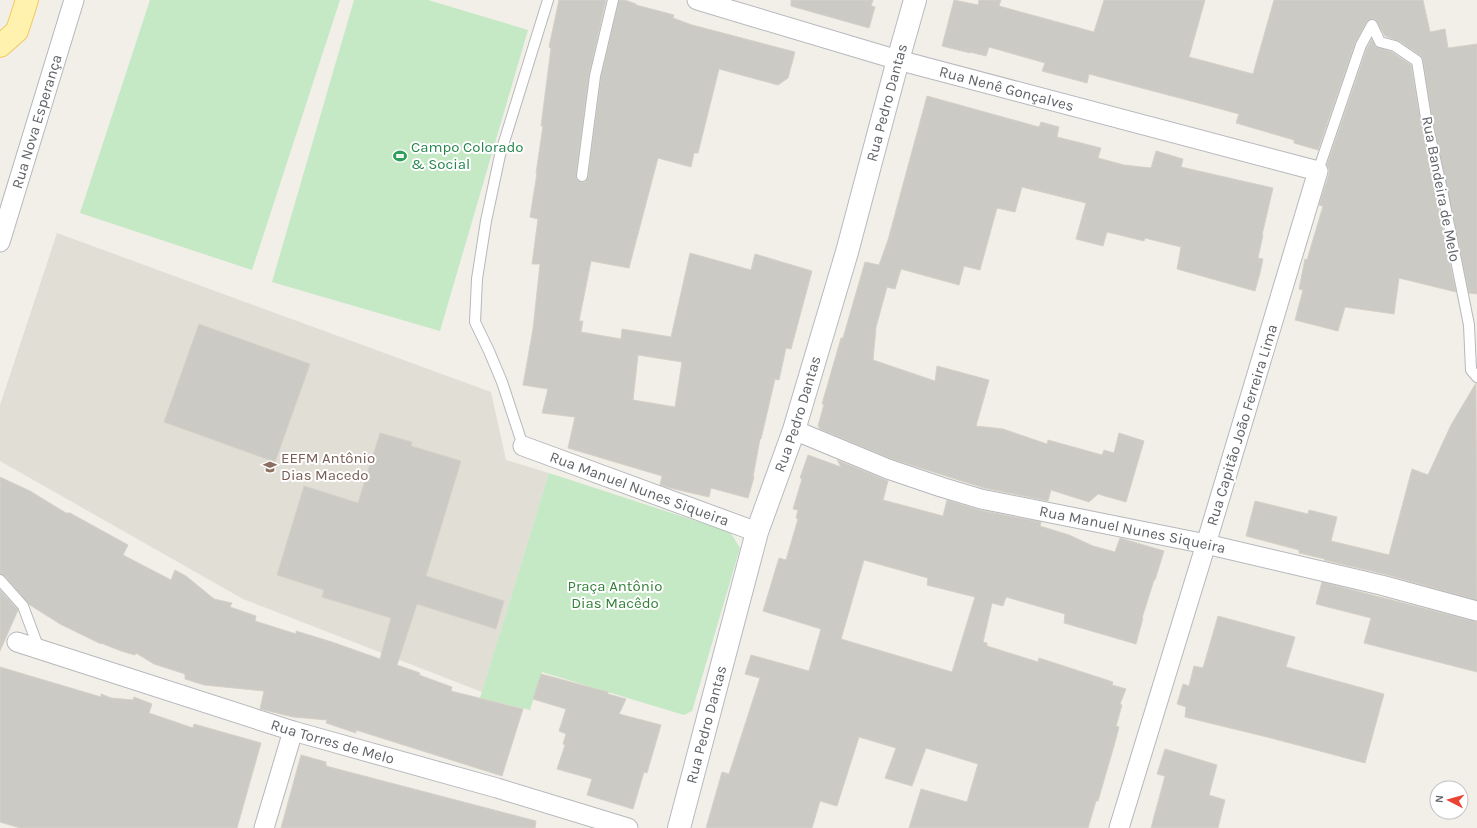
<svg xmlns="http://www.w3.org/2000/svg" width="1477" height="828" font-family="Karla,sans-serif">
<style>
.education{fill:#e1ded6}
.green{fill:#c5e8c5}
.building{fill:#cccac5;stroke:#d6d1c6;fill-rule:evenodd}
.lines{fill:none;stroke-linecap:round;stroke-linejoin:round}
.service-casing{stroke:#b5b8bc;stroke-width:12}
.minor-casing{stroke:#b5b8bc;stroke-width:21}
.secondary-casing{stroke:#b6babf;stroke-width:24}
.primary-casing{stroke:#f2c960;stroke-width:24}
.service{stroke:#fff;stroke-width:10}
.minor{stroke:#fff;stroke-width:19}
.secondary{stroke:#fff;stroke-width:22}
.primary{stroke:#fff2af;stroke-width:22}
.labels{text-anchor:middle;stroke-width:4;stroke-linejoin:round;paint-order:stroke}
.street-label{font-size:15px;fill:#5f6368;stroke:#fff}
.leisure-label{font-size:15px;fill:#27864d;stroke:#fff;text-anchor:start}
.education-label{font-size:15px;fill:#785e54;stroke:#fff;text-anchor:start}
.park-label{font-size:15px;fill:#348238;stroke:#fff}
</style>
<rect width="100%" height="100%" fill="#f1efe8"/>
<path class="education" d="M 57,233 L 491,392 L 506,460 L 549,473 L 482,692 L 243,599 L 0,461 L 0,405 Z"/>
<path class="green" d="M 150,0 L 340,0 L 252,270 L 80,213 Z
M 354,0 L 428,0 L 528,30 L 440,331 L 272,282 Z
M 549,473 L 730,532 L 740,548 L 692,711 L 684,715 L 542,672 L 530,710 L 480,698 Z"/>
<path class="building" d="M 559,0 L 606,0 L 589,75 L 576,175 L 576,179 L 581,182 L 585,182 L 588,177 L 601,77 L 619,0 L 625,0 L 636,4 L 636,5 L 674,15 L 673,18 L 692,25 L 795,52 L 788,78 L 778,85 L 719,69 L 698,153 L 694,153 L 691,167 L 658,158 L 629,268 L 591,261 L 579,321 L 583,321 L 581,332 L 621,339 L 622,329 L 671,337 L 690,253 L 751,270 L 755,254 L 812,271 L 791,349 L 786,348 L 779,380 L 775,379 L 761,439 L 760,439 L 753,477 L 754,477 L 748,498 L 711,488 L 709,497 L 670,488 L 660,485 L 662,476 L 568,448 L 575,417 L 542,413 L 548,389 L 523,385 L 533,329 L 540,264 L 532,264 L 538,219 L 530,217 L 537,173 L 536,173 L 543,126 L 541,126 L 551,48 L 549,47 ZM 638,355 L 682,362 L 675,407 L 633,400 Z
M 791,0 L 873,0 L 871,6 L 875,7 L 869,28 L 791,6 Z
M 954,0 L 978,5 L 979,0 L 1001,0 L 999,6 L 1094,32 L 1104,0 L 1205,0 L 1189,57 L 1253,74 L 1274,0 L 1423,0 L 1430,32 L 1445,29 L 1448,48 L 1477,44 L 1477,294 L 1469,293 L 1432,117 L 1423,60 L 1421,56 L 1399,41 L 1385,36 L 1375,19 L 1371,19 L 1367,21 L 1355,43 L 1318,150 L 1294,143 L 1294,140 L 1236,123 L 1239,114 L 1217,108 L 1089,74 L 1087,83 L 1042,71 L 1045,63 L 989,47 L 986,56 L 970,52 L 970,53 L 942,46 Z
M 1372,39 L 1376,47 L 1392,52 L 1411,65 L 1420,119 L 1456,292 L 1399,278 L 1394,314 L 1345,307 L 1338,331 L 1295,320 L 1303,290 L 1299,289 L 1305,259 L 1307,260 L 1323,206 L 1319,205 L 1329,174 L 1329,169 L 1327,165 L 1367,48 Z
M 927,96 L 1039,127 L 1041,122 L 1059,127 L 1057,137 L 1101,148 L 1098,158 L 1124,165 L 1151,168 L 1156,151 L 1183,159 L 1181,167 L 1273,188 L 1262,235 L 1263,235 L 1258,258 L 1263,259 L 1260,273 L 1255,291 L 1177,269 L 1181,247 L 1145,238 L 1144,241 L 1107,232 L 1103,246 L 1076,239 L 1086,203 L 1022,187 L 1015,212 L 997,208 L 980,270 L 964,266 L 959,285 L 901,269 L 895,289 L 887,287 L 876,327 L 873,360 L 935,381 L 937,366 L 989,380 L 976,426 L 1003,429 L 1047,444 L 1048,440 L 1102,455 L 1104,450 L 1114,453 L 1119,433 L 1144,441 L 1126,502 L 1098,494 L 1089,502 L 1051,490 L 1048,501 L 984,488 L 892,459 L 820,429 L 818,426 L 824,404 L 822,404 L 841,338 L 843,338 L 865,262 L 879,265 L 888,240 Z
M 199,324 L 310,364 L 275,462 L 164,422 Z
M 1476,383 L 1477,600 L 1384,574 L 1324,560 L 1325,559 L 1299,553 L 1299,550 L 1246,536 L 1255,501 L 1308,514 L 1309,510 L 1337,517 L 1331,541 L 1389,555 L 1412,469 L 1428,475 L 1451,425 Z
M 380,433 L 412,442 L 411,446 L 461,461 L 426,576 L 504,601 L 496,629 L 417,604 L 397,665 L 420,673 L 419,675 L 452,687 L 451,691 L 523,709 L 502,776 L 356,730 L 356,733 L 326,723 L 327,720 L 293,717 L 260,709 L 264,691 L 204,685 L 185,679 L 185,674 L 154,664 L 136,653 L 135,655 L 121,651 L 101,643 L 101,644 L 60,624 L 30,605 L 5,576 L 0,574 L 0,477 L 30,491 L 66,513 L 70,513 L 128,545 L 123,555 L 171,580 L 175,570 L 186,576 L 214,599 L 232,603 L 230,607 L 256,616 L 255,621 L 296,634 L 296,631 L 332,642 L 380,659 L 391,618 L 322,597 L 324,590 L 277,575 L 304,486 L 358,503 Z
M 808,455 L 841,467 L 837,460 L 888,481 L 883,500 L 943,516 L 947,500 L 979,510 L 1041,522 L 1040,526 L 1069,535 L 1093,546 L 1115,552 L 1120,538 L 1164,551 L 1155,580 L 1154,580 L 1142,618 L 1143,618 L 1136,644 L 1064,623 L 1065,614 L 1006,597 L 1003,606 L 992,603 L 983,642 L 987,643 L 987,646 L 1038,662 L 1039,658 L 1113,682 L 1112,685 L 1126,689 L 1120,704 L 1122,705 L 1116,726 L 1119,727 L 1114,746 L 1098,801 L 1096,801 L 1088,828 L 909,828 L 921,789 L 967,802 L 978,764 L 926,748 L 912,786 L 885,778 L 896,748 L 859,737 L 837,806 L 820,801 L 812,828 L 706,828 L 722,772 L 729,774 L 760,678 L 745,674 L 751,655 L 809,671 L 821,629 L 763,611 L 779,558 L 786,560 L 798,519 L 796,518 L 798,510 L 793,509 L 802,479 L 800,478 ZM 864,560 L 928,578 L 927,585 L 975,597 L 952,672 L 841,639 Z
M 1322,582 L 1477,622 L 1477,672 L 1364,643 L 1371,618 L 1316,604 Z
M 0,590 L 18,610 L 0,651 Z
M 1218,616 L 1295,637 L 1286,667 L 1384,694 L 1365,763 L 1271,738 L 1185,717 L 1186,707 L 1177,704 L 1183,684 L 1189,686 L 1194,666 L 1203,668 Z
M 0,667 L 101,697 L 101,694 L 111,698 L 133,700 L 134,697 L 152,704 L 149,713 L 193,728 L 194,724 L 261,743 L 237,828 L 20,828 L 0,822 Z
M 541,674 L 608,692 L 608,694 L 626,699 L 619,714 L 661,725 L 647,773 L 644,772 L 633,809 L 587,795 L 592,779 L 557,769 L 565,745 L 563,744 L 566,734 L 559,731 L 566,709 L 533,699 Z
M 1165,749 L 1217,765 L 1209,795 L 1225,800 L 1218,828 L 1151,828 L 1165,776 L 1157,774 Z
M 301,755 L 326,762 L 326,766 L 536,821 L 535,828 L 281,828 Z"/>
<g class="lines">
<g class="service-casing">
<path id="service" d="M 1372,25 L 1380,42 L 1395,46 L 1417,61 L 1426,118 L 1442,190 L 1469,325 L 1471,370 L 1477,377
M 1318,171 L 1361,45 L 1372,25
M 582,176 L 595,76 L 613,0
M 523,446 L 502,382 L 489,351 L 475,322 L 477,279 L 486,221 L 500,155 L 548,0
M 0,580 L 23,606 L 39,649"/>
</g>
<g class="minor-casing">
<g id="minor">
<path id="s1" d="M 697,0 L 898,60 L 1318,171 L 1206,544 L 1119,828"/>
<path id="s2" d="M 0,242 L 74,0"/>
<path id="s3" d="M 794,430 L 888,469 L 941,487 L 981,499 L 1206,544 L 1381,585 L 1477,611"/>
<path id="s4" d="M 523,446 L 757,532"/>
<path id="s5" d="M 17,642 L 293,731 L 497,788 L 628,828"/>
<path d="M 264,828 L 293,731"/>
</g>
</g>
<g class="secondary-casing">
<g id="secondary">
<path id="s6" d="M 679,828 L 757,532 L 794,430 L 847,252 L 898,60 L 915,0"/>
</g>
</g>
<g class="primary-casing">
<path id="primary" d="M 0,46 L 17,31 L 27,0"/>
</g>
<use href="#service" class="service"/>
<use href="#minor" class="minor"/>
<use href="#secondary" class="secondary"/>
<use href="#primary" class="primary"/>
</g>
<defs>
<g id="stadium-bare" transform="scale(1.08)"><path d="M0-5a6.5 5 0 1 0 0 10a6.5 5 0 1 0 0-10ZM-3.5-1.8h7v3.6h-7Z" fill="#2e9e5b" stroke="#fff" stroke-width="2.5" paint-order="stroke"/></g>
<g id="school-bare" transform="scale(1.08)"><path d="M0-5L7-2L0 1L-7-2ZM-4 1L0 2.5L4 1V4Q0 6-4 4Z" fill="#8d6e63" stroke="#fff" stroke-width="2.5" paint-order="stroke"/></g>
</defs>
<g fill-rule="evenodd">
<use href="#stadium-bare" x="400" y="156"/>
<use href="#school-bare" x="270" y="467"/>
</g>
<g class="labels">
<g class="street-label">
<text dy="5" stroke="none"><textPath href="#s1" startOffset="322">Rua Nenê Gonçalves</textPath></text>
<text dy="5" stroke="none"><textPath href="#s6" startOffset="755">Rua Pedro Dantas</textPath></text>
<text dy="5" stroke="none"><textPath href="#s2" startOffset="126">Rua Nova Esperança</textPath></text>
<text transform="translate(1441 189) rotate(79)" y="5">Rua Bandeira de Melo</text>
<text dy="5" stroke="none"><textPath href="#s6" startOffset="431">Rua Pedro Dantas</textPath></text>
<text transform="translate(1242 425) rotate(-73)" y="5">Rua Capitão João Ferreira Lima</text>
<text dy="5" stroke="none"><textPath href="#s4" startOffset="124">Rua Manuel Nunes Siqueira</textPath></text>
<text dy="5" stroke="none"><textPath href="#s3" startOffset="354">Rua Manuel Nunes Siqueira</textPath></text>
<text dy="5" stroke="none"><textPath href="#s6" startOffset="107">Rua Pedro Dantas</textPath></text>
<text dy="5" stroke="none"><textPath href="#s5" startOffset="331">Rua Torres de Melo</textPath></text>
</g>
<g class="leisure-label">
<text x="411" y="152">Campo Colorado<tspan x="411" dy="17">&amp; Social</tspan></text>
</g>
<g class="education-label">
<text x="281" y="463">EEFM Antônio<tspan x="281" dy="17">Dias Macedo</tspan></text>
</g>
<g class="park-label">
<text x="615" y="591">Praça Antônio<tspan x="615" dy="17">Dias Macêdo</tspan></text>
</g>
</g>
<g transform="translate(1449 800) rotate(276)"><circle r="19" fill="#ffffff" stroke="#bfc1c3"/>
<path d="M0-3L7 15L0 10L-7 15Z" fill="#ea4335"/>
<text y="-6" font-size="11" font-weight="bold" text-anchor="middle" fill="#5f6368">N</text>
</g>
</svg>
